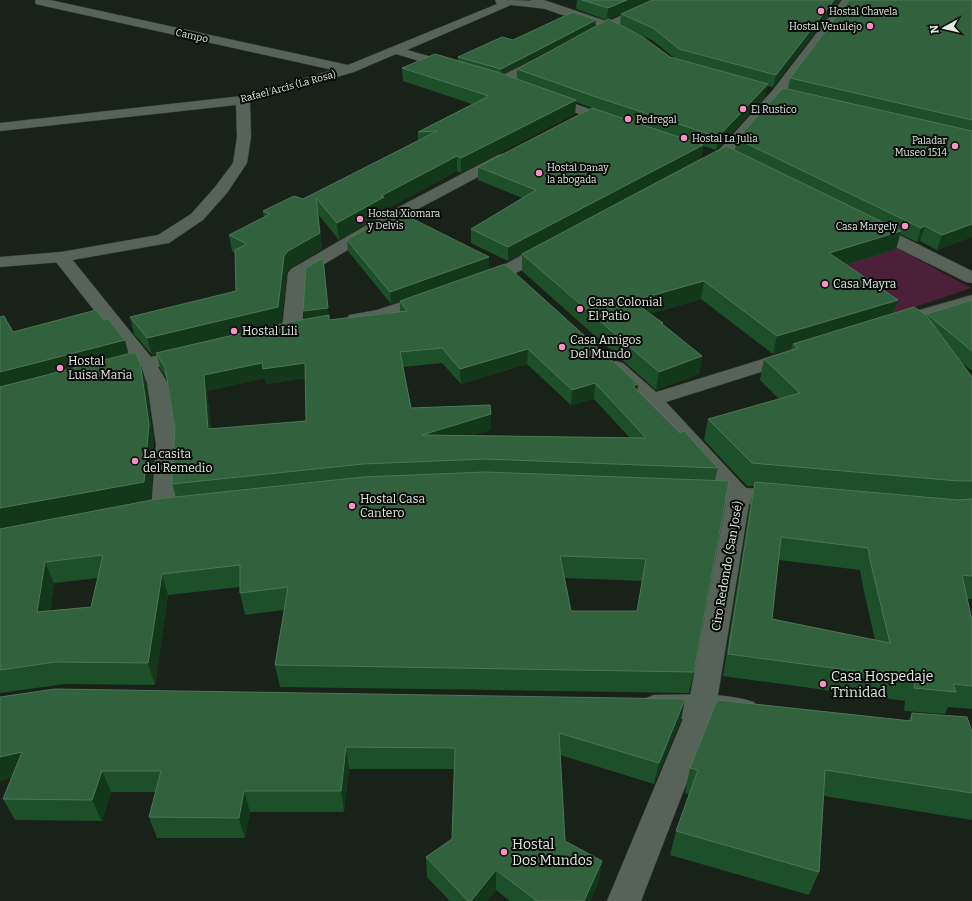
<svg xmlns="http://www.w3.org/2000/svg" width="972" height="901" font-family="Bitter,serif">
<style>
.green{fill:#4c2039}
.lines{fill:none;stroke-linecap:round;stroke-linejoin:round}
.pedestrian-casing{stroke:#353c36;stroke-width:1}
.minor-casing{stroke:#353c36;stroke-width:1}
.pedestrian{fill:#576358;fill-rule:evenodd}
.minor{fill:#576358;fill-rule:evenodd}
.wall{fill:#1d5029;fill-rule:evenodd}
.shaded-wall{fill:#12371a}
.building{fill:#32613d;stroke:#4e7657;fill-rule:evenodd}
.poi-dot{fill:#fa8fc8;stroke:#060a07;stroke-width:1.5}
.labels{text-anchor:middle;stroke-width:4;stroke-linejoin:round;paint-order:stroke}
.far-poi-label{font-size:10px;fill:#e3e9e3;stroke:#060a07;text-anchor:start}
.far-street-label{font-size:10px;fill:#e3e9e3;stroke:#060a07}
.poi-label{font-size:12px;fill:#e3e9e3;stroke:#060a07;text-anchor:start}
.street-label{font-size:12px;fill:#e3e9e3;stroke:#060a07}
.near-poi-label{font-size:14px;fill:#e3e9e3;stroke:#060a07;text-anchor:start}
</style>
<rect width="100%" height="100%" fill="#182219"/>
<path class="green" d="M 897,248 L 971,288 L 889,316 L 825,271 Z"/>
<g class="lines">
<g class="pedestrian-casing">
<path id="pedestrian" d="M 530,0 L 544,0 L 612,23 L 634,33 L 636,35 L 634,37 C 624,40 614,32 605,28 C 589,21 538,11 530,0 Z
M 842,0 L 853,0 L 782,97 L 728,157 L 710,166 L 705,167 L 700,166 L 698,163 L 700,160 L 718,151 L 772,91 Z
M 871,223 L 877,224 L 972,271 L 972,283 L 966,282 L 865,232 L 863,228 L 865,224 Z
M 548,243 L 554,244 L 557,248 L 554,252 C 536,262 496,288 476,283 L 473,279 L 476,275 L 502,266 L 542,244 Z
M 61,252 L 67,253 L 151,357 L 187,348 L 194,350 L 197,354 L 194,358 L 158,367 L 167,382 L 178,445 L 175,511 L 171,517 L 163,519 L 155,517 L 151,511 L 156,445 L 147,382 L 141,372 L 112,379 L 105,377 L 102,373 L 105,369 L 134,361 L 52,257 L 55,253 Z
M 428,293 L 434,294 L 437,298 L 434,302 C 412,310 372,329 349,323 L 347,319 L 349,315 L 377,310 Z
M 972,295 L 972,306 L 895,329 L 888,327 L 886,323 L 888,319 Z
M 792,350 L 799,352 L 802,356 L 799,360 L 666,402 L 746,488 L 781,490 L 789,492 L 793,498 L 789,504 L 781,506 L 749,504 L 716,707 L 641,901 L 607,901 L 688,707 L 726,502 L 696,500 L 688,498 L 684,492 L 688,486 L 696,484 L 718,486 L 645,405 L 606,367 L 609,363 L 616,361 L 623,363 L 656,392 Z"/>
</g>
<g class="minor-casing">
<path id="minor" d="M 36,0 L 50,0 L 348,65 L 497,4 L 495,0 C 507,0 547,0 554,6 L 548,9 L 511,5 L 407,50 L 457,64 L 459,67 L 457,70 L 449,70 L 396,54 L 354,72 L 250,102 L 251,137 L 247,163 L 227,193 L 203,220 L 169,243 L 163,244 L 61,262 L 0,267 L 0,257 L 61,252 L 158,235 L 191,214 L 215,187 L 233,163 L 237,137 L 236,105 L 0,131 L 0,123 L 242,96 L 333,70 L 40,5 L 36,4 L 35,2 Z
M 654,0 L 668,0 L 667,2 L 592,37 L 584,37 L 582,35 L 584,33 Z
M 544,55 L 548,56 L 550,59 L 548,62 L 507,84 L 497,84 L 496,81 L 497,78 Z
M 548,94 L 595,111 L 597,114 L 595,117 L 590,118 L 543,101 L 541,98 L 543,95 Z
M 503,154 L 508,155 L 510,158 L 508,161 L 403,217 L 306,275 L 302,329 L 299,333 L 292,335 L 285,333 L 282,329 L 288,273 L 291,269 L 391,211 L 498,155 Z
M 654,695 C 686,695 723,692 754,702 L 758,711 L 754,720 L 744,723 L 702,719 L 654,719 L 644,715 L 640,707 L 644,699 Z"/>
</g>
<use href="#pedestrian" class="pedestrian"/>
<use href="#minor" class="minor"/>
</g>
<path class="wall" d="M 577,0 L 650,0 L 607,20 L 576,9 Z
M 840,0 L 773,87 L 767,86 L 765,97 L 716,150 L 703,146 L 701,158 L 735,150 L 737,139 L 788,89 L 790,78 L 972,0 L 972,237 L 937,250 L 920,241 L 917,242 L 900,234 L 896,249 L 846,265 L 898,300 L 894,313 L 926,316 L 927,314 L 972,300 L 972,371 L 961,362 L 972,377 L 972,599 L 967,599 L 972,620 L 972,709 L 948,707 L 945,714 L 904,711 L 905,701 L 723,676 L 750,505 L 755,486 L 747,486 L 704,440 L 708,419 L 779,399 L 760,380 L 764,359 L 791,350 L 791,349 L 773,354 L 701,299 L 649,314 L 663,323 L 662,325 L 702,356 L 699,374 L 656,390 L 522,271 L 522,254 L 508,261 L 471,243 L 471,229 L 522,198 L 478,180 L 478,167 L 592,108 L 576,102 L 575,114 L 461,173 L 457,171 L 385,210 L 385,213 L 339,240 L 318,214 L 322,249 L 290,268 L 287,272 L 281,324 L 329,320 L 400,312 L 400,301 L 638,384 L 637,390 L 680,433 L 718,468 L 715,480 L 694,672 L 689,693 L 280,687 L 275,665 L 284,610 L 245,615 L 240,593 L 240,587 L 168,595 L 155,685 L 65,684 L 0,693 L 0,317 L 13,332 L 129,354 L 140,362 L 146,382 L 154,445 L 151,500 L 176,497 L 172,484 L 175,429 L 167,379 L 160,368 L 157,354 L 152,355 L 134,334 L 130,317 L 236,291 L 235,253 L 232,251 L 229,235 L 264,217 L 263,211 L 303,199 L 418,141 L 418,132 L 472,104 L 403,81 L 402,68 L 458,61 L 458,57 L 513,40 L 595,26 L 503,74 L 517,79 L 517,69 L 620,25 L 621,14 ZM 623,27 L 652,40 L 676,59 L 670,57 ZM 442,363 L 461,384 L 527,364 L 571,405 L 594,399 L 630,438 L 472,435 L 491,430 L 411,408 L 403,367 ZM 265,378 L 266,384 L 306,378 L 306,421 L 211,429 L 207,391 ZM 779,560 L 860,570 L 863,587 L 875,640 L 772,619 ZM 98,578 L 91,607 L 50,611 L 54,583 ZM 564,578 L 642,581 L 637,611 L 571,611 Z
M 347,240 L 489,257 L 489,269 L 391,304 L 348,251 Z
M 0,697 L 685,699 L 681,720 L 654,784 L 560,755 L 565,841 L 602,861 L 599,881 L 590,901 L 510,901 L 496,890 L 487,901 L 450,901 L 427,877 L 426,857 L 452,839 L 454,769 L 349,769 L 344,812 L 250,812 L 245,838 L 157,838 L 149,817 L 156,792 L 111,792 L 102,821 L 15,820 L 3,799 L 12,778 L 0,781 Z
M 912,713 L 972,732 L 972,820 L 824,796 L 819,872 L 809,895 L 670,855 L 676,831 L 689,794 L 685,793 L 690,768 L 908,721 Z"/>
<path class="shaded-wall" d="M 627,0 L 650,0 L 607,20 L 608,8 Z
M 834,0 L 840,0 L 773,87 L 776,75 Z
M 596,20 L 595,26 L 501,75 L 501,69 Z
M 768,84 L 765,97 L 716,150 L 718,137 Z
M 576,100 L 575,114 L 461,173 L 461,158 Z
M 703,145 L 701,158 L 508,261 L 508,247 Z
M 457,156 L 457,171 L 385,210 L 385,213 L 339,240 L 337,223 L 381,196 Z
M 316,198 L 322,249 L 290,268 L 287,272 L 281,324 L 152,355 L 147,338 L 278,307 L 284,256 Z
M 972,224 L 972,237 L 937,250 L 942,235 Z
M 925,226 L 920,241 L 917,242 L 921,228 Z
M 901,231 L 896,249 L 825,271 L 829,253 Z
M 489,257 L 489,269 L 391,304 L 390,292 Z
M 323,258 L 329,316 L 304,320 L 303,311 Z
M 704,281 L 701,299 L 630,319 L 632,301 Z
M 898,300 L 892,318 L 793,344 L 791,349 L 773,354 L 777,336 Z
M 125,340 L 130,360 L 0,394 L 0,372 Z
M 528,349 L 527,364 L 461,384 L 460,369 Z
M 702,356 L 699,374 L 656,390 L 659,372 Z
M 140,362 L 146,382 L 154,445 L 151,504 L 0,531 L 0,508 Z
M 262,363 L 305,363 L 308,378 L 266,384 L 265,378 L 207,391 L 212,445 L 208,429 L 204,375 Z
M 595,383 L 594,399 L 571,405 L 572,390 Z
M 638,384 L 636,399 L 633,386 Z
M 491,414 L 491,430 L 423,450 L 422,435 Z
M 45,562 L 54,583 L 47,634 L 37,612 Z
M 162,574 L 168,595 L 155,685 L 148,663 Z
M 685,699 L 681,720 L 654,784 L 659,763 Z
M 346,747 L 349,769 L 344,812 L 341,791 Z
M 22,752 L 33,773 L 0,781 L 0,757 Z
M 102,771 L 111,792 L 102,821 L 92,800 Z
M 244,791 L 250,812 L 245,838 L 239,818 Z
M 602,861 L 599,881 L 590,901 L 584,901 Z
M 496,870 L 496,890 L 487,901 L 471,901 Z"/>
<path class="building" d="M 582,0 L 627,0 L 608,8 Z
M 652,0 L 834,0 L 776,75 L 679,49 L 653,28 L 621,14 Z
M 849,0 L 972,0 L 972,120 L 790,78 Z
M 573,12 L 596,20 L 501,69 L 458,57 L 502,37 L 513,40 Z
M 609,19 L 643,37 L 670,57 L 768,84 L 718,137 L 596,97 L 517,69 Z
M 435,54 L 497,72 L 576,100 L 461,158 L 457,156 L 381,196 L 384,197 L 337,223 L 316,198 L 320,233 L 288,251 L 284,256 L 278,307 L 147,338 L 130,317 L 236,291 L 235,250 L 247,244 L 229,235 L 270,214 L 263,211 L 294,196 L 303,199 L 437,131 L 418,132 L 489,96 L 402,68 Z
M 783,88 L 972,131 L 972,224 L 942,235 L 925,226 L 921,228 L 737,139 Z
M 592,108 L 703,145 L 508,247 L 471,229 L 536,190 L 478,167 Z
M 726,146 L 901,231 L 829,253 L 898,300 L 777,336 L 704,281 L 632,301 L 663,323 L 661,323 L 702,356 L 659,372 L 522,254 Z
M 397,211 L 489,257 L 390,292 L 347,240 Z
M 323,258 L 328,308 L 303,311 L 306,268 Z
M 505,264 L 638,384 L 633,386 L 680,433 L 684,431 L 718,468 L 485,459 L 363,464 L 172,484 L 175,429 L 165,367 L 156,353 L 290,322 L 329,315 L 329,320 L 407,311 L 400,301 ZM 442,348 L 460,369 L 528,349 L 572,390 L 595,383 L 646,438 L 422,435 L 491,414 L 490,405 L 411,408 L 400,352 ZM 262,363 L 263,369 L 305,363 L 306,421 L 208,429 L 204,375 Z
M 972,300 L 972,351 L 927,314 Z
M 914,307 L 926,315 L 972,377 L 972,481 L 958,481 L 752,463 L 708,419 L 800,393 L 764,359 L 798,348 L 793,344 Z
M 96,310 L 104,320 L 108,319 L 125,340 L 0,372 L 0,317 L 4,316 L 13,332 Z
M 135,352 L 140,362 L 149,424 L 144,482 L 0,508 L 0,387 Z
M 485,472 L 729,481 L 694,672 L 275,665 L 288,587 L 240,593 L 240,565 L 162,574 L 148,663 L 55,662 L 0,670 L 0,529 L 157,499 L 363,477 ZM 103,555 L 91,607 L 37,612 L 45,562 ZM 560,556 L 646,559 L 637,611 L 571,611 Z
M 755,482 L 958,500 L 972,499 L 972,576 L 962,575 L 972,620 L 972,686 L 953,684 L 956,692 L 914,688 L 915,679 L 728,654 ZM 781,537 L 868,548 L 871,564 L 890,643 L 772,619 Z
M 55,689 L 685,699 L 659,763 L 559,733 L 565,841 L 602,861 L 584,901 L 537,901 L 496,870 L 471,901 L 468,901 L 426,857 L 452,839 L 455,748 L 346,747 L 341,791 L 244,791 L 239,818 L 149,817 L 161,771 L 102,771 L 92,800 L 3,799 L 22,752 L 0,757 L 0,697 Z
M 717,700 L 911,721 L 912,713 L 967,717 L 972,732 L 972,793 L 825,770 L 819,872 L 676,831 L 698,770 L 690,768 Z"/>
<g class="poi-dot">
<circle cx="821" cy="11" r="4"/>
<circle cx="870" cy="26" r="4"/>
<circle cx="743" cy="109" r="4"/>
<circle cx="628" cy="119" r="4"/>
<circle cx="684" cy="138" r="4"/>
<circle cx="955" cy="146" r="4"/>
<circle cx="539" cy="173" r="4"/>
<circle cx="360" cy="219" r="4"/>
<circle cx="905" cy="226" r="4"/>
<circle cx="825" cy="284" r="4"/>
<circle cx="580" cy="309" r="4"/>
<circle cx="234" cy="331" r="4"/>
<circle cx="562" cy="347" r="4"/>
<circle cx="60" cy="368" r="4"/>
<circle cx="135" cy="461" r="4"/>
<circle cx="352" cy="506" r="4"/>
<circle cx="823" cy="684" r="4"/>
<circle cx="504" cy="852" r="4"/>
</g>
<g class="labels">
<g class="far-poi-label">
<text x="829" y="15">Hostal Chavela</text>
<text x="862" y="30" text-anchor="end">Hostal Venulejo</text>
<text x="751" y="113">El Rustico</text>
<text x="636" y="123">Pedregal</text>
<text x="692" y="142">Hostal La Julia</text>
<text x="947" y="144" text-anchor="end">Paladar<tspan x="947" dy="12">Museo 1514</tspan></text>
<text x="547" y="171">Hostal Danay<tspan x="547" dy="12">la abogada</tspan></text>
<text x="368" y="217">Hostal Xiomara<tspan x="368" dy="12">y Delvis</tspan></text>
<text x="897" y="230" text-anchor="end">Casa Margely</text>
</g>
<g class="far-street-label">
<text transform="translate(192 35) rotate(12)" y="4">Campo</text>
<text transform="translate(288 86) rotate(-15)" y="4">Rafael Arcis (La Rosa)</text>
</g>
<g class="poi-label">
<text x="833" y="288">Casa Mayra</text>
<text x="588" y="306">Casa Colonial<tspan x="588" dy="14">El Patio</tspan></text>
<text x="242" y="335">Hostal Lili</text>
<text x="570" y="344">Casa Amigos<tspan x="570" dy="14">Del Mundo</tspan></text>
<text x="68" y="365">Hostal<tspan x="68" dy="14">Luisa Maria</tspan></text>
<text x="143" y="458">La casita<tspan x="143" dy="14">del Remedio</tspan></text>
<text x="360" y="503">Hostal Casa<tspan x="360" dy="14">Cantero</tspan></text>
</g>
<g class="street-label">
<text transform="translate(727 566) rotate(-80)" y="4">Ciro Redondo (San José)</text>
</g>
<g class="near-poi-label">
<text x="831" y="681">Casa Hospedaje<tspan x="831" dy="16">Trinidad</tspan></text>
<text x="512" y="849">Hostal<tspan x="512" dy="16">Dos Mundos</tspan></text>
</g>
</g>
<g transform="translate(944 28) rotate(262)" stroke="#060a07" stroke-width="3" paint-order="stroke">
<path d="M0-3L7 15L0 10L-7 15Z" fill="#e3e9e3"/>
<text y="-6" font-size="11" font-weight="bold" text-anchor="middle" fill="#e3e9e3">N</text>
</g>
</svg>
